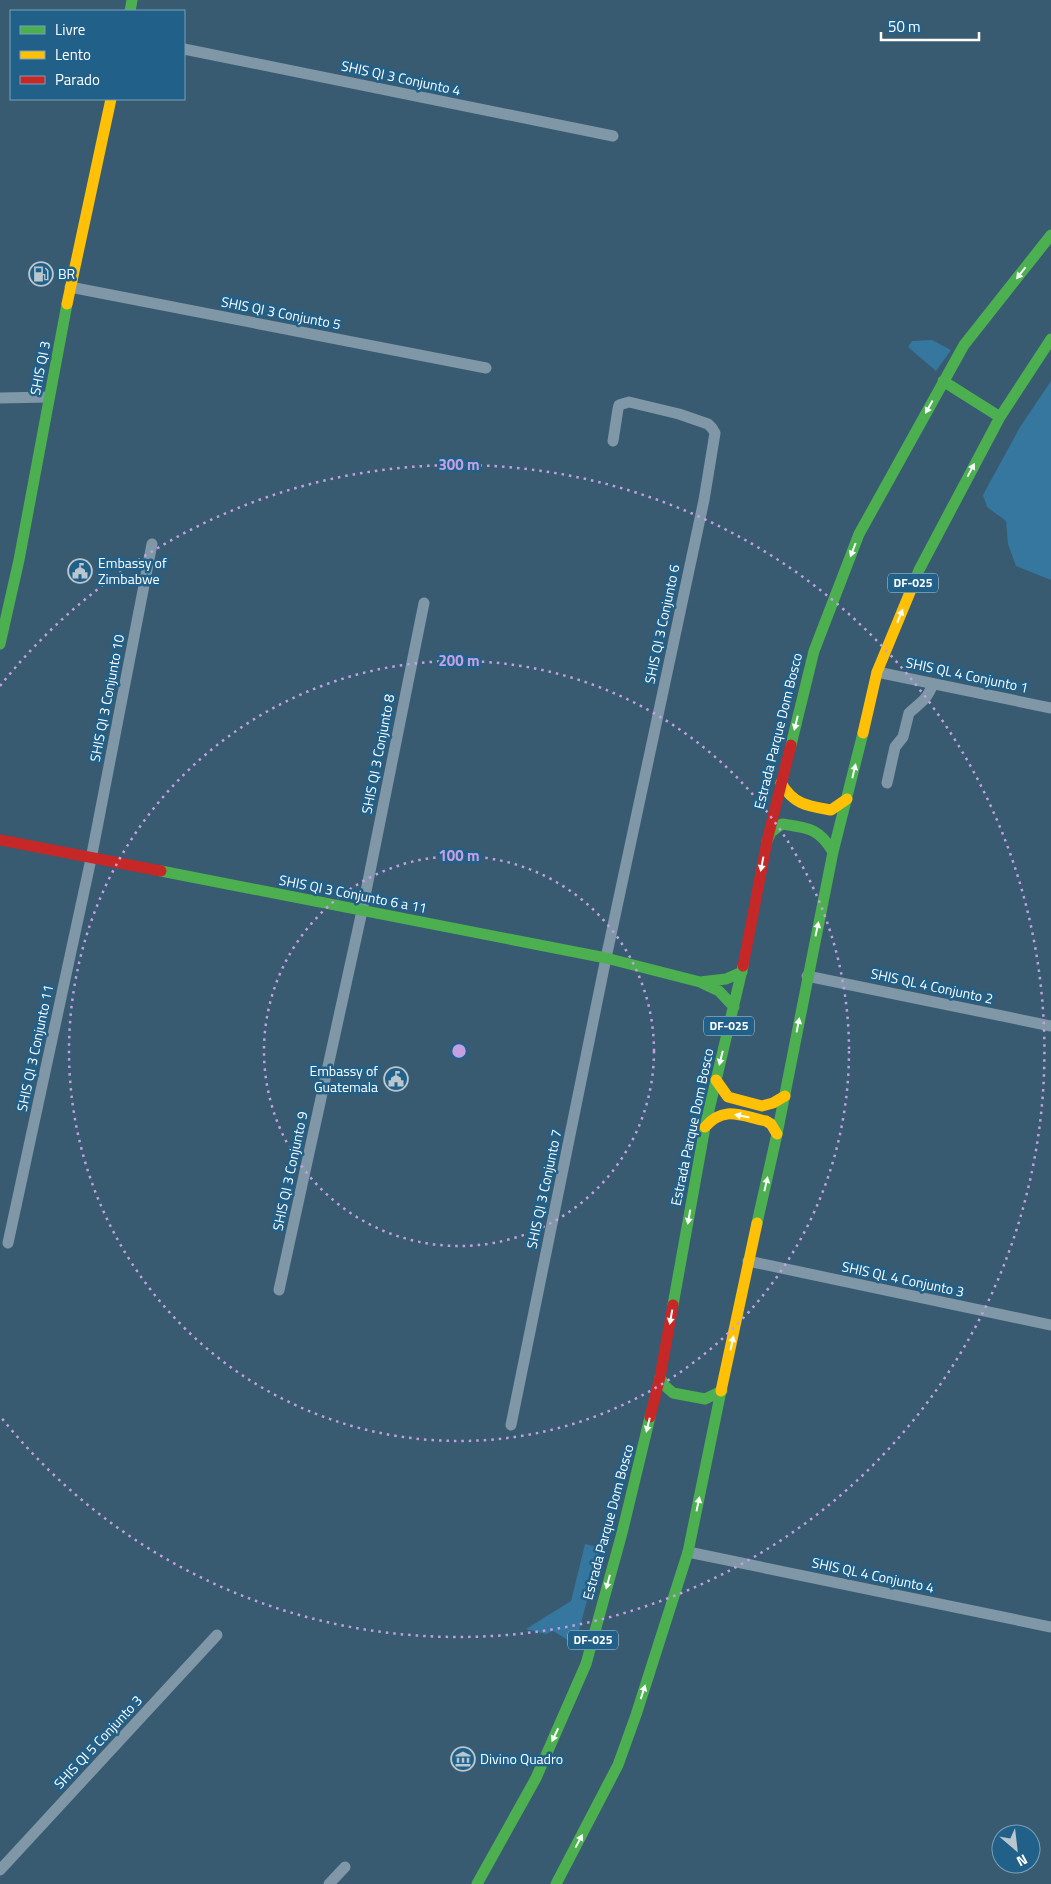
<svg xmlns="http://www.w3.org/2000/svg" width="1051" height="1884" font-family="'Titillium Web',sans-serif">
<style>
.green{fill:#35779f}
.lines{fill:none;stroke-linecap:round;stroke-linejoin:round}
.street{stroke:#7f97a7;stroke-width:11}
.fast{stroke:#4caf50;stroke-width:11}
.slow{stroke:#ffc107;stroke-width:11}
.jam{stroke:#c62828;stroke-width:11}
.oneway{fill:#f6fbf6}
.ring{fill:none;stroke:#c4a0e2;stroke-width:2.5;stroke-dasharray:2.5 5}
.labels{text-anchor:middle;stroke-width:5;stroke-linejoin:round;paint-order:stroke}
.shield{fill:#206089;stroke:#bccfdc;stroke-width:1}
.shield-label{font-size:12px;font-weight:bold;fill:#fff}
.street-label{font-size:14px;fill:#fff;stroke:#206089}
.poi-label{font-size:14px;fill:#fff;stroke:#206089;text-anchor:start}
.centre{fill:#c4a0e2;stroke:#206089;stroke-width:2.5}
.ring-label{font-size:15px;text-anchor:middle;font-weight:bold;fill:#c4a0e2;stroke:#206089;stroke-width:5;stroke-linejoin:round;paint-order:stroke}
</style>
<rect width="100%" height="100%" fill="#385b71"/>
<path class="green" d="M 932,340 L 951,350 L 936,371 L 908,347 L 912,341 Z
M 1051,381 L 1051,580 L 1016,566 L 1008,544 L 1006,521 L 987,507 L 983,495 L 1020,427 Z
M 585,1544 L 601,1548 L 578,1634 L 568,1640 L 553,1631 L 546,1634 L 526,1629 L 571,1601 Z"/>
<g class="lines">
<path class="street" d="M 184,49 L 613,136
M 70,287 L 486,368
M 0,398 L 49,397
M 877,672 L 1051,708
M 887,783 L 895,747 L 903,737 L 909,713 C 922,701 926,701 933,684
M 807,976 L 1051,1026
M 8,1243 L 91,859 L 152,544
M 748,1261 L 1051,1325
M 279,1290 L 362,911 L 424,603
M 511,1425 L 606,958 L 704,500 L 715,433 L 712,428 L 708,424 L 679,414 L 629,402 L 619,405 L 618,409 L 613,441
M 688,1552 L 1051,1627
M 0,1870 L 217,1635
M 329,1884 L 345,1867"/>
<path class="fast" d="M 130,11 L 132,0
M 943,381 L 1000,417
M 913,585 L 919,570 L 1000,417 L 1051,339
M 0,644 L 19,560 L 67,304
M 791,745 L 814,651 L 859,534 L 964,345 L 1051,235
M 767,841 L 771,832 L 782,824 C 808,828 819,828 833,852
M 161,871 L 606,958 L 700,982 L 719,991 L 734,1007
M 700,982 L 726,979 L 742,972
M 757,1223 L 777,1134 L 833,852 L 863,733
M 673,1305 L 705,1127 L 743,966
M 660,1377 L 664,1385 L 673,1393 L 705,1399 L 722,1391
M 477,1884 L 536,1778 L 586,1664 L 622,1533 L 650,1417
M 556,1884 L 618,1765 L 636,1715 L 688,1552 L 721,1391"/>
<path class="slow" d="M 67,304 L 111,99
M 863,733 L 877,672 L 913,585
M 781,783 C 794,805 808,806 831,810 L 847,799
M 716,1080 L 728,1097 L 762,1106 L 773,1103 L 785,1096
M 705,1127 C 724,1105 741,1116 766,1121 L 771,1124 L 777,1134
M 721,1391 L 757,1223"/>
<path class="jam" d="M 0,840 L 161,871
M 743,966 L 767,841 L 791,745
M 650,1417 L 660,1377 L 673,1305"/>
</g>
<defs><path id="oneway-solid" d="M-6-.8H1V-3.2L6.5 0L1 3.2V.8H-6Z" transform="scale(1.25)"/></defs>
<g class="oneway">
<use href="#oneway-solid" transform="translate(1021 273) rotate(128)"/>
<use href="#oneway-solid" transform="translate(929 407) rotate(119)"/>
<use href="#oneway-solid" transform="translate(971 470) rotate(-62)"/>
<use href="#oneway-solid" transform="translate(853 550) rotate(111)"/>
<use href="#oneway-solid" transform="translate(900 616) rotate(-68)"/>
<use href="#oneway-solid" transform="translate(796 723) rotate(104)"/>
<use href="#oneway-solid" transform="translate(854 771) rotate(-77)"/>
<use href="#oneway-solid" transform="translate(762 864) rotate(101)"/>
<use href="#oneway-solid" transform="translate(817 929) rotate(-78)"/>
<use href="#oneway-solid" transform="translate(798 1025) rotate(-79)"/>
<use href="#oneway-solid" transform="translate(721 1058) rotate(104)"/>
<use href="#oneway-solid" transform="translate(742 1116) rotate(-169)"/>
<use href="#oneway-solid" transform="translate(766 1184) rotate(-77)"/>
<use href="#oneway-solid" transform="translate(689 1217) rotate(100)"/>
<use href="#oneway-solid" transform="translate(671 1317) rotate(100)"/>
<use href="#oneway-solid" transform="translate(732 1343) rotate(-78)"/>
<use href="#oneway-solid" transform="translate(648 1425) rotate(104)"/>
<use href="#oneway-solid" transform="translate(698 1504) rotate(-78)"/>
<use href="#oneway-solid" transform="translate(608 1582) rotate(105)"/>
<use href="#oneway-solid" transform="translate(643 1692) rotate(-72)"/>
<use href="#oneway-solid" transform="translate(555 1735) rotate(115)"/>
<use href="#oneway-solid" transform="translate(579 1841) rotate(-62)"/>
</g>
<g class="ring">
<circle cx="459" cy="1051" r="195"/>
<circle cx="459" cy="1051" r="390"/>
<path d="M0 686A586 586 0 1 1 0 1416"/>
</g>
<defs>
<g id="fuel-ring" transform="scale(1.25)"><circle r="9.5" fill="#206089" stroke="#b9c6cd" stroke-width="1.5"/><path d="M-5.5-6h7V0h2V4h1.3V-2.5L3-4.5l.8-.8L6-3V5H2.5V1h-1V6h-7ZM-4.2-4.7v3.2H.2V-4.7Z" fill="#b9c6cd"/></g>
<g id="civic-ring" transform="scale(1.25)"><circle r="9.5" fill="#206089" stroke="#b9c6cd" stroke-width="1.5"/><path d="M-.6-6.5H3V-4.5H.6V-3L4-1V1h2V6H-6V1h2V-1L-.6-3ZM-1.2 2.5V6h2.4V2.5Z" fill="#b9c6cd"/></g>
<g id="museum-ring" transform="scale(1.25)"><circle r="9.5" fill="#206089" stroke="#b9c6cd" stroke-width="1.5"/><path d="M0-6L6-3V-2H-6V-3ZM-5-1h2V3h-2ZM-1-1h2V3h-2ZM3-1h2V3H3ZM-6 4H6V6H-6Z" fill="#b9c6cd"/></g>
</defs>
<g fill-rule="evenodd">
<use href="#fuel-ring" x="41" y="274"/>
<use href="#civic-ring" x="80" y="571"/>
<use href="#civic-ring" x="396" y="1079"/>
<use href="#museum-ring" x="463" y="1759"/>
</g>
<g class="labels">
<g class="shield">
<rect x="888" y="573.5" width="50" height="19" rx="4"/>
<rect x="704" y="1016.5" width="50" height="19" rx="4"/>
<rect x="568" y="1630.5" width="50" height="19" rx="4"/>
</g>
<g class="shield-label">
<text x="913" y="587">DF-025</text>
<text x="729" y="1030">DF-025</text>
<text x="593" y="1644">DF-025</text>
</g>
<g class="street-label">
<text transform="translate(401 78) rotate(12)" y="5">SHIS QI 3 Conjunto 4</text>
<text transform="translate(281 313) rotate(11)" y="5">SHIS QI 3 Conjunto 5</text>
<text transform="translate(40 368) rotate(-79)" y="5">SHIS QI 3</text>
<text transform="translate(662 624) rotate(-78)" y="5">SHIS QI 3 Conjunto 6</text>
<text transform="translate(967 675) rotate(12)" y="5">SHIS QL 4 Conjunto 1</text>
<text transform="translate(107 698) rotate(-79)" y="5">SHIS QI 3 Conjunto 10</text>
<text transform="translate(778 731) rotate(-76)" y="5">Estrada Parque Dom Bosco</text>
<text transform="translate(378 754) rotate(-79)" y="5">SHIS QI 3 Conjunto 8</text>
<text transform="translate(353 894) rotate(11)" y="5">SHIS QI 3 Conjunto 6 a 11</text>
<text transform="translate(932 986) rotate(12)" y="5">SHIS QL 4 Conjunto 2</text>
<text transform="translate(35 1048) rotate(-78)" y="5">SHIS QI 3 Conjunto 11</text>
<text transform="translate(692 1127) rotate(-78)" y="5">Estrada Parque Dom Bosco</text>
<text transform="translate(290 1171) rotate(-78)" y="5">SHIS QI 3 Conjunto 9</text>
<text transform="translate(544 1189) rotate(-78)" y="5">SHIS QI 3 Conjunto 7</text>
<text transform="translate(903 1279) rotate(12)" y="5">SHIS QL 4 Conjunto 3</text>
<text transform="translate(608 1522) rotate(-75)" y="5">Estrada Parque Dom Bosco</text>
<text transform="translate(873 1575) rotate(12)" y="5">SHIS QL 4 Conjunto 4</text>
<text transform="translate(98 1742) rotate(-47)" y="5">SHIS QI 5 Conjunto 3</text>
</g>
<g class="poi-label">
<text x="58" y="279">BR</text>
<text x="98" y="568">Embassy of<tspan x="98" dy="16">Zimbabwe</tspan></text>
<text x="378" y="1076" text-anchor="end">Embassy of<tspan x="378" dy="16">Guatemala</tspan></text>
<text x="480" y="1764">Divino Quadro</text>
</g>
</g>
<circle cx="459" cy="1051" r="8" class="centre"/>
<g class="ring-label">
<text x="459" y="470">300 m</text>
<text x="459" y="666">200 m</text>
<text x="459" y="861">100 m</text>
</g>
<rect x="10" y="10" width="175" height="90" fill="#206089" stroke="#79a0b8"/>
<rect x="20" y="26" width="25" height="8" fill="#4caf50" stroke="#79a0b8"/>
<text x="55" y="35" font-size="15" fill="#ffffff">Livre</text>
<rect x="20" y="51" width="25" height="8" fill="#ffc107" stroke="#79a0b8"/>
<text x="55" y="60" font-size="15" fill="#ffffff">Lento</text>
<rect x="20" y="76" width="25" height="8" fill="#c62828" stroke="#79a0b8"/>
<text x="55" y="85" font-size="15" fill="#ffffff">Parado</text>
<g transform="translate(1016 1849) rotate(152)"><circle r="24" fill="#206089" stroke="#79a0b8"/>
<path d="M0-4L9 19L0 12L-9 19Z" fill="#b9c6cd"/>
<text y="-8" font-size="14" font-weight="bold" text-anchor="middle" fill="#ffffff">N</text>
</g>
<path d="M881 32v8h98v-8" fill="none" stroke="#ffffff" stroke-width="2.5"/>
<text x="888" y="32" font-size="15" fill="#ffffff" stroke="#206089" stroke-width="4" paint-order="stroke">50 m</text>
</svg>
